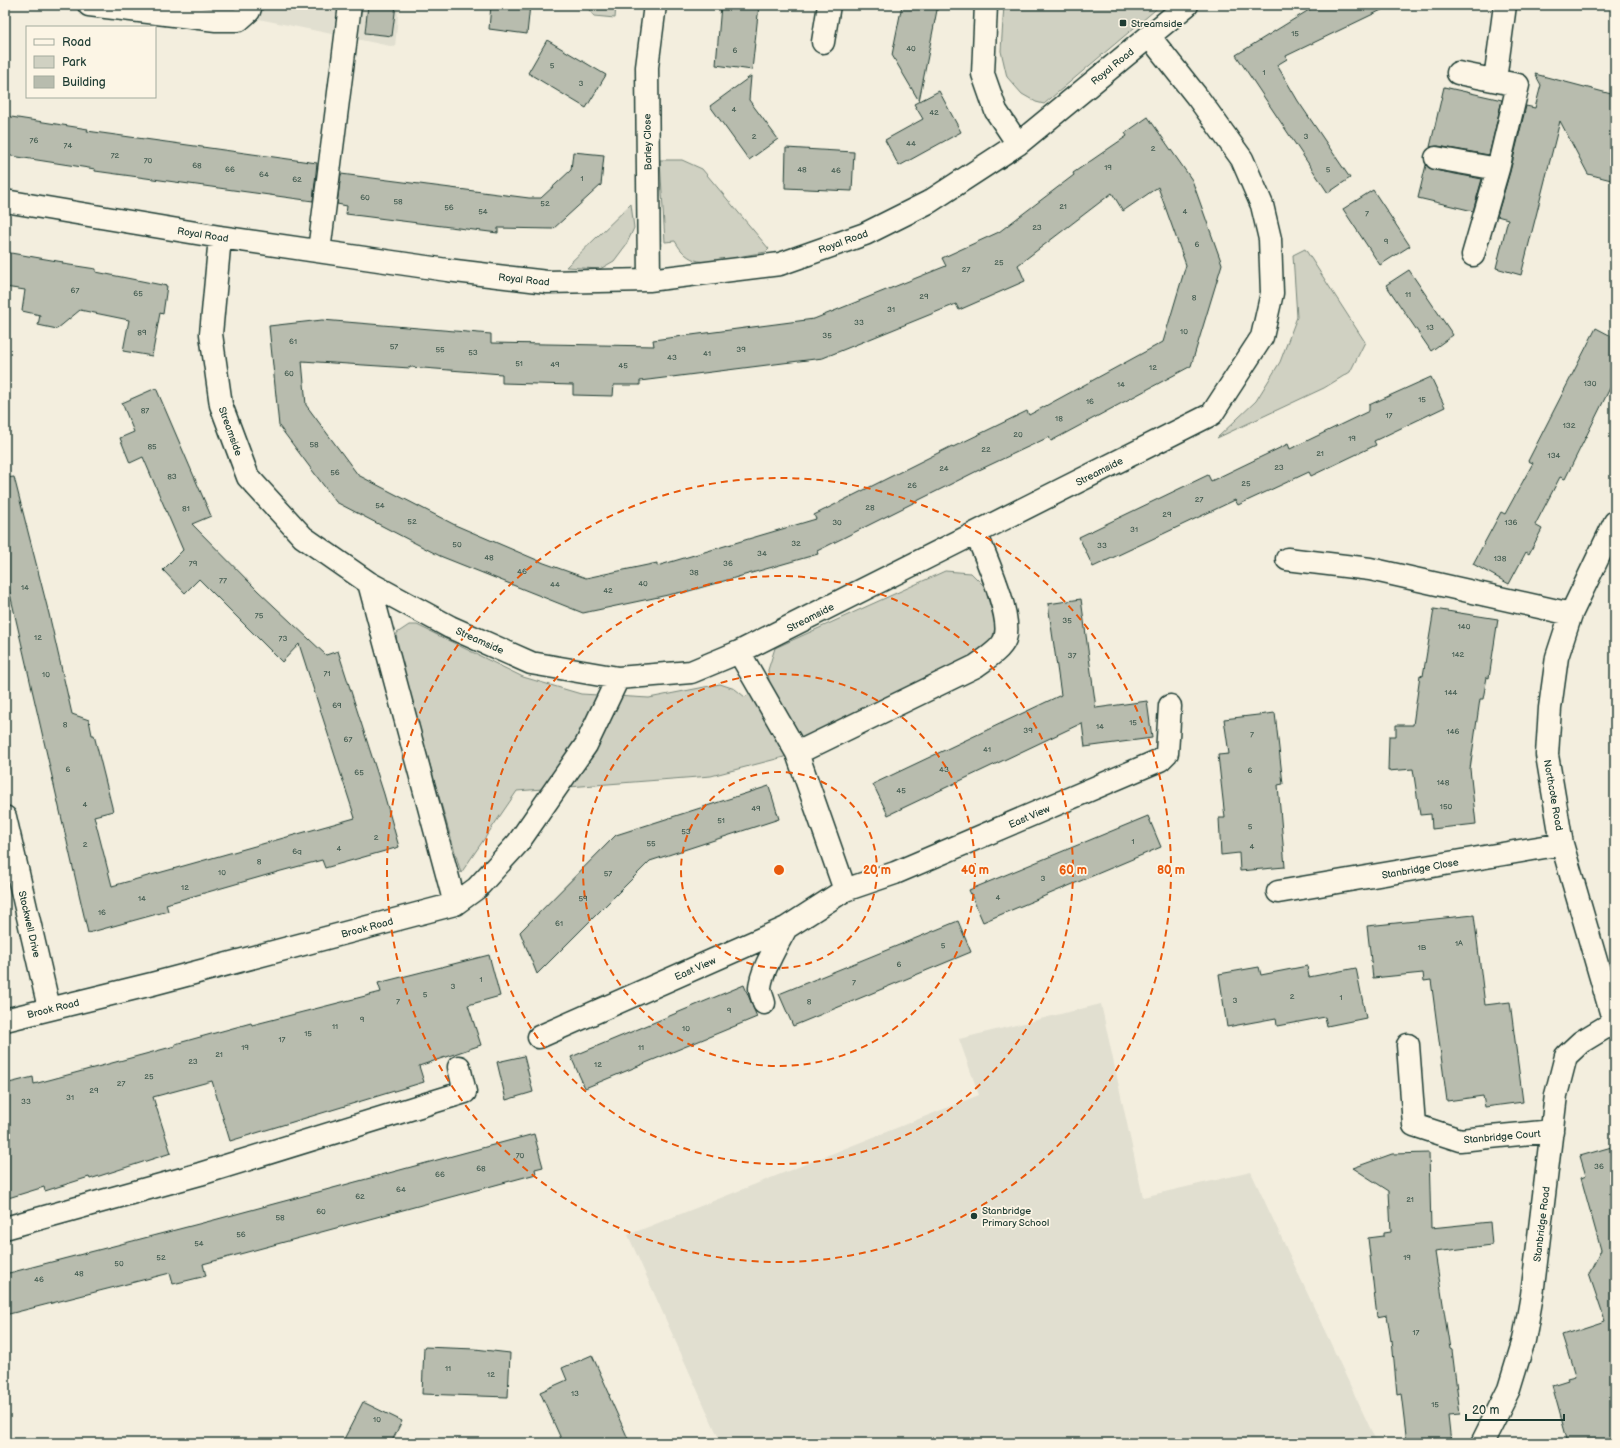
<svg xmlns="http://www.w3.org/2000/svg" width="1620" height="1448" font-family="'Balsamiq Sans',sans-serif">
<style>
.built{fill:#e1dfd0}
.green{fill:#d0d1c2;stroke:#78877b}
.building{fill:#b8bcae;stroke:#1f3d34;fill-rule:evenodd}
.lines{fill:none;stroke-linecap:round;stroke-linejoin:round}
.minor-casing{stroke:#1f3d34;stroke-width:25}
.minor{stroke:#fcf5e5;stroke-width:22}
.ring{fill:none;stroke:#e8590c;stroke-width:2;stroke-dasharray:7 5}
.poi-dot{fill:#1f3d34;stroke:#fcf5e5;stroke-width:1.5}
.labels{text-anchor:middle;stroke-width:3.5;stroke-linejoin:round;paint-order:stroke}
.number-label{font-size:8px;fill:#455d52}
.poi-label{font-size:10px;fill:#1f3d34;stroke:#fcf5e5;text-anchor:start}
.street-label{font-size:10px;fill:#1f3d34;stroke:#fcf5e5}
.centre{fill:#e8590c;stroke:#fcf5e5;stroke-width:2}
.ring-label{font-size:12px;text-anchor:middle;font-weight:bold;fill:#e8590c;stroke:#fcf5e5;stroke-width:3.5;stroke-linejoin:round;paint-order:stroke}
</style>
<rect width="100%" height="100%" fill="#f3eede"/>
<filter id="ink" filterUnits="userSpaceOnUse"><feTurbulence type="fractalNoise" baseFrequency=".025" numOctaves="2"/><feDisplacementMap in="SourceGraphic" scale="8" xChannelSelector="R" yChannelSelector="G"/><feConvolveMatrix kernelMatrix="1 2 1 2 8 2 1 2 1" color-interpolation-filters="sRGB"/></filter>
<g filter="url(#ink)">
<path class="built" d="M 165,5 L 399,5 L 395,47 L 230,13 Z
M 1101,1004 L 1143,1197 L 1251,1172 L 1377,1443 L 721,1443 L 628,1235 L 979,1095 L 959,1039 Z"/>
<path class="green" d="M 585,5 L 616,5 L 615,18 L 594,16 Z
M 1004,5 L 1161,5 L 1044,104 L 1036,102 L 1022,94 L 1007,77 L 1001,51 Z
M 660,160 L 682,160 L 702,169 L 769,249 L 766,252 C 754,254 741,256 729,259 C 705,263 689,266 675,241 L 665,242 Z
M 631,204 L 634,228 L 626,245 L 614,261 L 600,269 L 566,267 Z
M 1305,249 L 1365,342 L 1350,372 L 1324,388 L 1217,438 L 1256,401 L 1280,362 L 1297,317 L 1293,255 Z
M 945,571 L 971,573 L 986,588 L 998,617 L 991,643 L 957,678 L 784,757 L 711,776 L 517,791 L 461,873 L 396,647 L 397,633 L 409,625 L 417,625 L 523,677 L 581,694 L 649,698 L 720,684 L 735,689 L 745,697 L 769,681 L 768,670 L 775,648 Z"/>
<path class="building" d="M 368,5 L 396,5 L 392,36 L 365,33 Z
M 491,5 L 530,5 L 527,34 L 489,29 Z
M 721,5 L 759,5 L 752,70 L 716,65 Z
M 902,5 L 938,5 L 919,101 L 892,55 Z
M 1317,5 L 1392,5 L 1286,56 L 1287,59 L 1277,65 L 1298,101 L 1350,178 L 1328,193 L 1236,55 Z
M 547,40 L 606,75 L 586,108 L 528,73 Z
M 1535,74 L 1615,95 L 1615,181 L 1588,174 L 1560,121 L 1521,275 L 1496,268 L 1508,219 L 1497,216 L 1510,172 L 1526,106 L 1535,108 L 1541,85 Z
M 751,76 L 749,100 L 778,139 L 749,160 L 710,106 Z
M 1444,87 L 1502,100 L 1489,155 L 1438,146 L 1430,147 Z
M 939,91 L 961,132 L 899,166 L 885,140 L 923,119 L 914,104 Z
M 5,116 L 88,129 L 87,131 L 317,163 L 313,201 L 95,171 L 95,169 L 5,155 Z
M 1148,117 L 1192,180 L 1222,264 L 1191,366 L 1051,441 L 1049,437 L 977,471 L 817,551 L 818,554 L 682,593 L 682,592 L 583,613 L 440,556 L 336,502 L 279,426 L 269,326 L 322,320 L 491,334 L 491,343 L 654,346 L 653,340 L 814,319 L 946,266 L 942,258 L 999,232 L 1074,175 L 1073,173 L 1127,136 L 1125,133 ZM 1158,187 L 1186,265 L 1163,342 L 1029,415 L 1027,411 L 953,447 L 952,446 L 814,515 L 816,519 L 657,566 L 657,563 L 586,578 L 544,563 L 455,525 L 358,475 L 306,405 L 302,361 L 410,368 L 410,367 L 502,374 L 502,383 L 573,385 L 573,395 L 613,396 L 614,385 L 640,385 L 640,381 L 823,358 L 956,304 L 959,310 L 1025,281 L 1018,265 L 1112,193 L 1123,211 Z
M 786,148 L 854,152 L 852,191 L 785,188 Z
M 573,152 L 604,155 L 601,185 L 553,229 L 498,228 L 498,233 L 346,214 L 347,206 L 337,204 L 341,174 L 529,198 L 541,198 L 571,170 Z
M 1426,165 L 1434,170 L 1482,179 L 1473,211 L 1418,198 Z
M 1373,190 L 1410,246 L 1380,265 L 1343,209 Z
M 5,252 L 63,262 L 63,264 L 96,269 L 96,272 L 167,286 L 163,314 L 160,313 L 152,356 L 123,351 L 129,320 L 80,310 L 57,329 L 38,325 L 40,315 L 22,311 L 25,290 L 5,287 Z
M 1409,270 L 1453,335 L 1431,351 L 1386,285 Z
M 1596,328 L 1615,338 L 1615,378 L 1565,479 L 1560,477 L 1535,525 L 1542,529 L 1529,554 L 1526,552 L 1509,584 L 1473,564 L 1501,512 L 1505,514 L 1533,463 L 1528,461 Z
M 1431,377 L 1445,407 L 1374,441 L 1376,445 L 1311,476 L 1309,472 L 1238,505 L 1235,500 L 1093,567 L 1079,537 L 1208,475 L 1211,481 L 1288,444 L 1290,449 L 1369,411 L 1369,405 Z
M 156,388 L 211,516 L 192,524 L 258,591 L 326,655 L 338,651 L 384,794 L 399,847 L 325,868 L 322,860 L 281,871 L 166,904 L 168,911 L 88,933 L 5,572 L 5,478 L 14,477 L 49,614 L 72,714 L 89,720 L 92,735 L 94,735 L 113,811 L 94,816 L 112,886 L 355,818 L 299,644 L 282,662 L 199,579 L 185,593 L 163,570 L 183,550 L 143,457 L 130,463 L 120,438 L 134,432 L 122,403 Z
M 1081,599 L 1096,708 L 1147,701 L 1152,738 L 1085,747 L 1082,723 L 888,815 L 873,784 L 1061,695 L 1048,604 Z
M 1434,609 L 1498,619 L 1489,678 L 1487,677 L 1483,699 L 1480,699 L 1470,769 L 1476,824 L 1432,829 L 1431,814 L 1420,815 L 1413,769 L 1388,771 L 1389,736 L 1396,736 L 1396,725 L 1413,725 L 1420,675 L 1423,676 Z
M 1275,713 L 1283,784 L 1278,785 L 1285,867 L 1240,871 L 1239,853 L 1221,855 L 1219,818 L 1225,818 L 1218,755 L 1229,754 L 1224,719 Z
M 769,786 L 779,819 L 650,861 L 537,974 L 520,932 L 616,835 Z
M 1148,816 L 1161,847 L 983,922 L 969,890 Z
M 1474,915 L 1485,1005 L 1510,1002 L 1523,1102 L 1485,1107 L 1483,1096 L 1447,1101 L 1431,980 L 1424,981 L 1423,973 L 1373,978 L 1367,926 Z
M 958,921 L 971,952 L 793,1026 L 779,994 Z
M 489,955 L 500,996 L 468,1005 L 481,1045 L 419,1066 L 424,1082 L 230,1141 L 212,1081 L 153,1097 L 171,1153 L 90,1179 L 89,1177 L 45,1191 L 44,1187 L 5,1199 L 5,1084 L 33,1077 L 34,1084 L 175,1046 L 175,1044 L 251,1023 L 252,1025 L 381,992 L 378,983 Z
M 1307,966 L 1309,977 L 1356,968 L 1366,1018 L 1327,1026 L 1325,1017 L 1277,1026 L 1276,1018 L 1227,1027 L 1219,974 L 1259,967 L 1261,975 Z
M 744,985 L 757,1017 L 585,1088 L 571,1057 Z
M 524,1056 L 533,1092 L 506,1100 L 497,1062 Z
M 534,1134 L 543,1167 L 535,1169 L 536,1174 L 203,1264 L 206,1276 L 173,1284 L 170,1273 L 5,1315 L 5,1274 L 214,1220 Z
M 1615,1146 L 1615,1443 L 1568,1443 L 1552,1385 L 1568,1380 L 1567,1378 L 1575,1376 L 1562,1335 L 1605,1321 L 1589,1274 L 1601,1250 L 1581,1178 L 1586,1176 L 1580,1156 Z
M 1429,1153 L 1431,1228 L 1490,1222 L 1492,1245 L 1435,1252 L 1450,1349 L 1452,1350 L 1460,1414 L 1448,1415 L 1451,1443 L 1407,1443 L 1401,1393 L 1397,1394 L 1392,1340 L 1391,1341 L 1387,1315 L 1377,1317 L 1368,1238 L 1384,1236 L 1384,1233 L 1391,1232 L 1389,1191 L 1353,1168 L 1392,1154 Z
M 424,1347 L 475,1349 L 510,1353 L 508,1397 L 422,1394 Z
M 592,1355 L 610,1395 L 609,1396 L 630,1443 L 563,1443 L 540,1392 L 567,1380 L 562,1368 Z
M 363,1402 L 402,1421 L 391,1443 L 342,1443 Z"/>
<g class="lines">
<g class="minor-casing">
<path id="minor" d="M 89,5 L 216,20 L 239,20 L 249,11 L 251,5
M 986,5 L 983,74 L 996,111 L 1018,144
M 823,42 L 829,5
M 1458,73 L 1518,85 L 1498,169 L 1473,255
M 1495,80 L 1505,5
M 1436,158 L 1498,169
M 5,201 L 220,237 L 447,270 L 547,282 L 649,280 L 780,264 L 865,234 L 929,202 L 1018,144 L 1187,5
M 220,237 L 211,334 L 221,405 L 248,477 L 303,537 L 369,583 L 450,627 L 531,663 L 618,678 L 691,672 L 739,652 L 1212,414 L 1262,337 L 1272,293 L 1270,239 L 1262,205 L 1242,159 L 1198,98 L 1149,36
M 319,251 L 350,5
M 649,280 L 647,67 L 655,5
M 1615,522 L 1571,614 L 1557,657 L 1550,708 L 1547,755 L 1562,844 L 1615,1026
M 1287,559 L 1370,569 L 1571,614
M 369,583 L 455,904
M 797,753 L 976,666 C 984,660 1001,650 1005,639 C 1013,616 985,556 976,533
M 5,817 L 49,1008
M 845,890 L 895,873 L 1160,760 L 1167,753 L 1170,706
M 1278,892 L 1562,844
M 764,1003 C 763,998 760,993 760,988 C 761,970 778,944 786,928
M 5,1020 L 152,984 L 455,904 L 477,888 L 518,843 L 586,745 L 618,678
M 539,1037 L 786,928 L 845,890 L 797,753 L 739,652
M 1408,1045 L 1414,1125 L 1460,1140 L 1552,1131
M 5,1228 L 200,1174 L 465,1092 L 459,1067
M 1482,1443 L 1509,1389 L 1524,1340 L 1532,1295 L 1556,1095 L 1566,1056 L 1581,1042 L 1614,1022"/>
</g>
<use href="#minor" class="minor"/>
</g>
</g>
<g class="ring">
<circle cx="779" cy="870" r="98"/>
<circle cx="779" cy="870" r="196"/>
<circle cx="779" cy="870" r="294"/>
<circle cx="779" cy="870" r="392"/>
</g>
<g class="poi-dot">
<rect x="1119" y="19" width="8" height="8" rx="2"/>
<circle cx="974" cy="1216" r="4"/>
</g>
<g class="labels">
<g class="number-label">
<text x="1295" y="36">15</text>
<text x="911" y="51">40</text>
<text x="735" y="53">6</text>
<text x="552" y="68">5</text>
<text x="1264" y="75">1</text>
<text x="581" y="86">3</text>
<text x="734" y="112">4</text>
<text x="934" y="115">42</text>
<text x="754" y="139">2</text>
<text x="1306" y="139">3</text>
<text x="34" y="143">76</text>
<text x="911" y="146">44</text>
<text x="68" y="148">74</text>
<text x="1153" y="151">2</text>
<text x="115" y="158">72</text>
<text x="148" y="163">70</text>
<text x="197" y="168">68</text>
<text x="1108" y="170">19</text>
<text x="230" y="172">66</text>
<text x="802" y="172">48</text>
<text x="1328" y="172">5</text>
<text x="836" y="173">46</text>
<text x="264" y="177">64</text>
<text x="582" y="181">1</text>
<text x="297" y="182">62</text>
<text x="365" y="200">60</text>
<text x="398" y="204">58</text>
<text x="545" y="206">52</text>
<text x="1063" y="209">21</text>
<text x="449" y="210">56</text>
<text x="483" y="214">54</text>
<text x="1185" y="214">4</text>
<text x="1367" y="216">7</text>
<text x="1037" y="230">23</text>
<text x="1386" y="244">9</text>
<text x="1197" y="247">6</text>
<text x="999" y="265">25</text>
<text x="966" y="272">27</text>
<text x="75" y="293">67</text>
<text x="138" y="296">65</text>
<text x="1408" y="297">11</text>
<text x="924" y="299">29</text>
<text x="1194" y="300">8</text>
<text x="891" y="312">31</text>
<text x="859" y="325">33</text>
<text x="1430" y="330">13</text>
<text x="1184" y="334">10</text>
<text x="142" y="335">89</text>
<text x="827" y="338">35</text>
<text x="293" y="344">61</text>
<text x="394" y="349">57</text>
<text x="440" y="352">55</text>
<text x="741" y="352">39</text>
<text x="473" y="355">53</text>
<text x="707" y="356">41</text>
<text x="672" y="360">43</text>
<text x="519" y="366">51</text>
<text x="555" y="367">49</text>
<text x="623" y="368">45</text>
<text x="1153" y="370">12</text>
<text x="289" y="376">60</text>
<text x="1590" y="386">130</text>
<text x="1121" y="387">14</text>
<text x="1422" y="402">15</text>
<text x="1090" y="404">16</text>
<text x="145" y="413">87</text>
<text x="1389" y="418">17</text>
<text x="1059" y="421">18</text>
<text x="1569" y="428">132</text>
<text x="1018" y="437">20</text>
<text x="1352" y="441">19</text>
<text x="314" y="447">58</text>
<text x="152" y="449">85</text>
<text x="986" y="452">22</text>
<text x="1320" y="456">21</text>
<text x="1554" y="458">134</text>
<text x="1279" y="470">23</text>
<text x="944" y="471">24</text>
<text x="335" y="475">56</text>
<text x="172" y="479">83</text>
<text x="1246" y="486">25</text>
<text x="912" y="488">26</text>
<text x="1199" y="502">27</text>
<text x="380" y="508">54</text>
<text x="870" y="510">28</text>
<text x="186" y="511">81</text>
<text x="1167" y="517">29</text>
<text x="412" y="524">52</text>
<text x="837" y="525">30</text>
<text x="1511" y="525">136</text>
<text x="1134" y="532">31</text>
<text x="796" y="546">32</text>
<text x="457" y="547">50</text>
<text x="1102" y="548">33</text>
<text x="762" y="556">34</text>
<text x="489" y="560">48</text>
<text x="1500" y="561">138</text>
<text x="193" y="566">79</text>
<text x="728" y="566">36</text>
<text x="522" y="574">46</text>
<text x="694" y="575">38</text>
<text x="223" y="583">77</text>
<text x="643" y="586">40</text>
<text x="555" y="587">44</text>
<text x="25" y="590">14</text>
<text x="608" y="593">42</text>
<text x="259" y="618">75</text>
<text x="1067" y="623">35</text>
<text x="1464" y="629">140</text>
<text x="38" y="640">12</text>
<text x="283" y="641">73</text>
<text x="1458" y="657">142</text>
<text x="1072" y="658">37</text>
<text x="327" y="676">71</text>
<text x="46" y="677">10</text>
<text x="1451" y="695">144</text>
<text x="337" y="708">69</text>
<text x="1133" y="725">15</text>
<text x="65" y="727">8</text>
<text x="1100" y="729">14</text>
<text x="1028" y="733">39</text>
<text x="1453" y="734">146</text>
<text x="1252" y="737">7</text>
<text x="348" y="742">67</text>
<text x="987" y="752">41</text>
<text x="68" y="772">6</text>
<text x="944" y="772">43</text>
<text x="1250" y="773">6</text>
<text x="359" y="775">65</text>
<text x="1443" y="785">148</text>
<text x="901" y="793">45</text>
<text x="85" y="807">4</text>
<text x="1446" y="809">150</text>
<text x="756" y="811">49</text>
<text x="721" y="823">51</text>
<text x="1250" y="829">5</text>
<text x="686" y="834">53</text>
<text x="376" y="840">2</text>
<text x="1133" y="844">1</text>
<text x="651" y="846">55</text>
<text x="85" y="847">2</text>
<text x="1252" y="849">4</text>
<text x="339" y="851">4</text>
<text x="297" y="854">6q</text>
<text x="259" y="864">8</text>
<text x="222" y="875">10</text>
<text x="608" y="876">57</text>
<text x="1043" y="881">3</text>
<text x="185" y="890">12</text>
<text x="998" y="900">4</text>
<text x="142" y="901">14</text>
<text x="583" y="901">59</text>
<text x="102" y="915">16</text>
<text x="559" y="926">61</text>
<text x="1459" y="946">1A</text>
<text x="943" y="948">5</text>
<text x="1422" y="950">1B</text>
<text x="899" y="967">6</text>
<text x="481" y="982">1</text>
<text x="854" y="985">7</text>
<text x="453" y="989">3</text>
<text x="425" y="997">5</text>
<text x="1292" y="999">2</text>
<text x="1341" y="1000">1</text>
<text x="1235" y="1003">3</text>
<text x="398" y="1004">7</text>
<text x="809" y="1004">8</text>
<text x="729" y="1013">9</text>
<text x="362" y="1022">9</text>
<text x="335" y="1029">11</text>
<text x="686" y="1031">10</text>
<text x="308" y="1036">15</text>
<text x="282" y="1042">17</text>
<text x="245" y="1050">19</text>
<text x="641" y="1050">11</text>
<text x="219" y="1057">21</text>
<text x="193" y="1064">23</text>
<text x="598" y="1067">12</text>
<text x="149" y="1079">25</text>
<text x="121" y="1086">27</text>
<text x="94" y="1093">29</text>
<text x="70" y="1100">31</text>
<text x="26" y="1104">33</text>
<text x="520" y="1158">70</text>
<text x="1599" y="1169">36</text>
<text x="481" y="1171">68</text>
<text x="440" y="1177">66</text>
<text x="401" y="1192">64</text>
<text x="360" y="1199">62</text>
<text x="1410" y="1202">21</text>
<text x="321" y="1214">60</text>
<text x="280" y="1220">58</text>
<text x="241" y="1237">56</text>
<text x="199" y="1246">54</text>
<text x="161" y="1260">52</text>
<text x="1407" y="1260">19</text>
<text x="119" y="1266">50</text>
<text x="79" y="1276">48</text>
<text x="39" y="1282">46</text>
<text x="1416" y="1335">17</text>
<text x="448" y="1371">11</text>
<text x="491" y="1377">12</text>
<text x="575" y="1396">13</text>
<text x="1435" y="1407">15</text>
<text x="377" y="1422">10</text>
</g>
<g class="poi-label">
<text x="1131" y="27">Streamside</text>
<text x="982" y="1214">Stanbridge<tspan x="982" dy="12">Primary School</tspan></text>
</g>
<g class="street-label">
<text transform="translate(1112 66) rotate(-39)" y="4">Royal Road</text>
<text transform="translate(647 142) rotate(-91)" y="4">Barley Close</text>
<text transform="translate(203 234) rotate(9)" y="4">Royal Road</text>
<text transform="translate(843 241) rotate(-20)" y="4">Royal Road</text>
<text transform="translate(524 279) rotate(6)" y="4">Royal Road</text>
<text transform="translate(231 431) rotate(70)" y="4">Streamside</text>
<text transform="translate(1099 471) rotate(-27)" y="4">Streamside</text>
<text transform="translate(810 617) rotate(-27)" y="4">Streamside</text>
<text transform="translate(480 640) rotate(24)" y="4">Streamside</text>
<text transform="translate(1554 795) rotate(80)" y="4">Northcote Road</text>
<text transform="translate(1029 816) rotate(-23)" y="4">East View</text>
<text transform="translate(1420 868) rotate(-10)" y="4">Stanbridge Close</text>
<text transform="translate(30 924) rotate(77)" y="4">Stockwell Drive</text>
<text transform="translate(367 927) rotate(-15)" y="4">Brook Road</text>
<text transform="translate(695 968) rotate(-24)" y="4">East View</text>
<text transform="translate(53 1008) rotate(-14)" y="4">Brook Road</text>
<text transform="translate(1502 1136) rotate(-5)" y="4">Stanbridge Court</text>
<text transform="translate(1541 1224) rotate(-83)" y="4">Stanbridge Road</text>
</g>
</g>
<circle cx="779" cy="870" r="6" class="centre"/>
<g class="ring-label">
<text x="877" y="874">20 m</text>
<text x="975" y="874">40 m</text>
<text x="1073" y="874">60 m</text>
<text x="1171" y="874">80 m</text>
</g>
<rect width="1620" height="1448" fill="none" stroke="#fcf5e5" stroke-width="20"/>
<rect x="10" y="10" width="1600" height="1428" fill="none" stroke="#1f3d34" stroke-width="1.5" filter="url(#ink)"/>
<rect x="26" y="26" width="130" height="72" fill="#fcf5e5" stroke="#a4ab9e"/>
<rect x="34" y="39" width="20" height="6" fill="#fcf5e5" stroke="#a4ab9e"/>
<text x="62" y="46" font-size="12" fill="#1f3d34">Road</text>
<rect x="34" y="56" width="20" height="12" fill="#d0d1c2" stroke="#a4ab9e"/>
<text x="62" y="66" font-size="12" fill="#1f3d34">Park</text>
<rect x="34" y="76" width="20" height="12" fill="#b8bcae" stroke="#a4ab9e"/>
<text x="62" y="86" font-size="12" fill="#1f3d34">Building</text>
<path d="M1466 1414v6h98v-6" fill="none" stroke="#1f3d34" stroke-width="2"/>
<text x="1472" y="1414" font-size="12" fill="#1f3d34" stroke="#fcf5e5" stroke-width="3" paint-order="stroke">20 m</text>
</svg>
